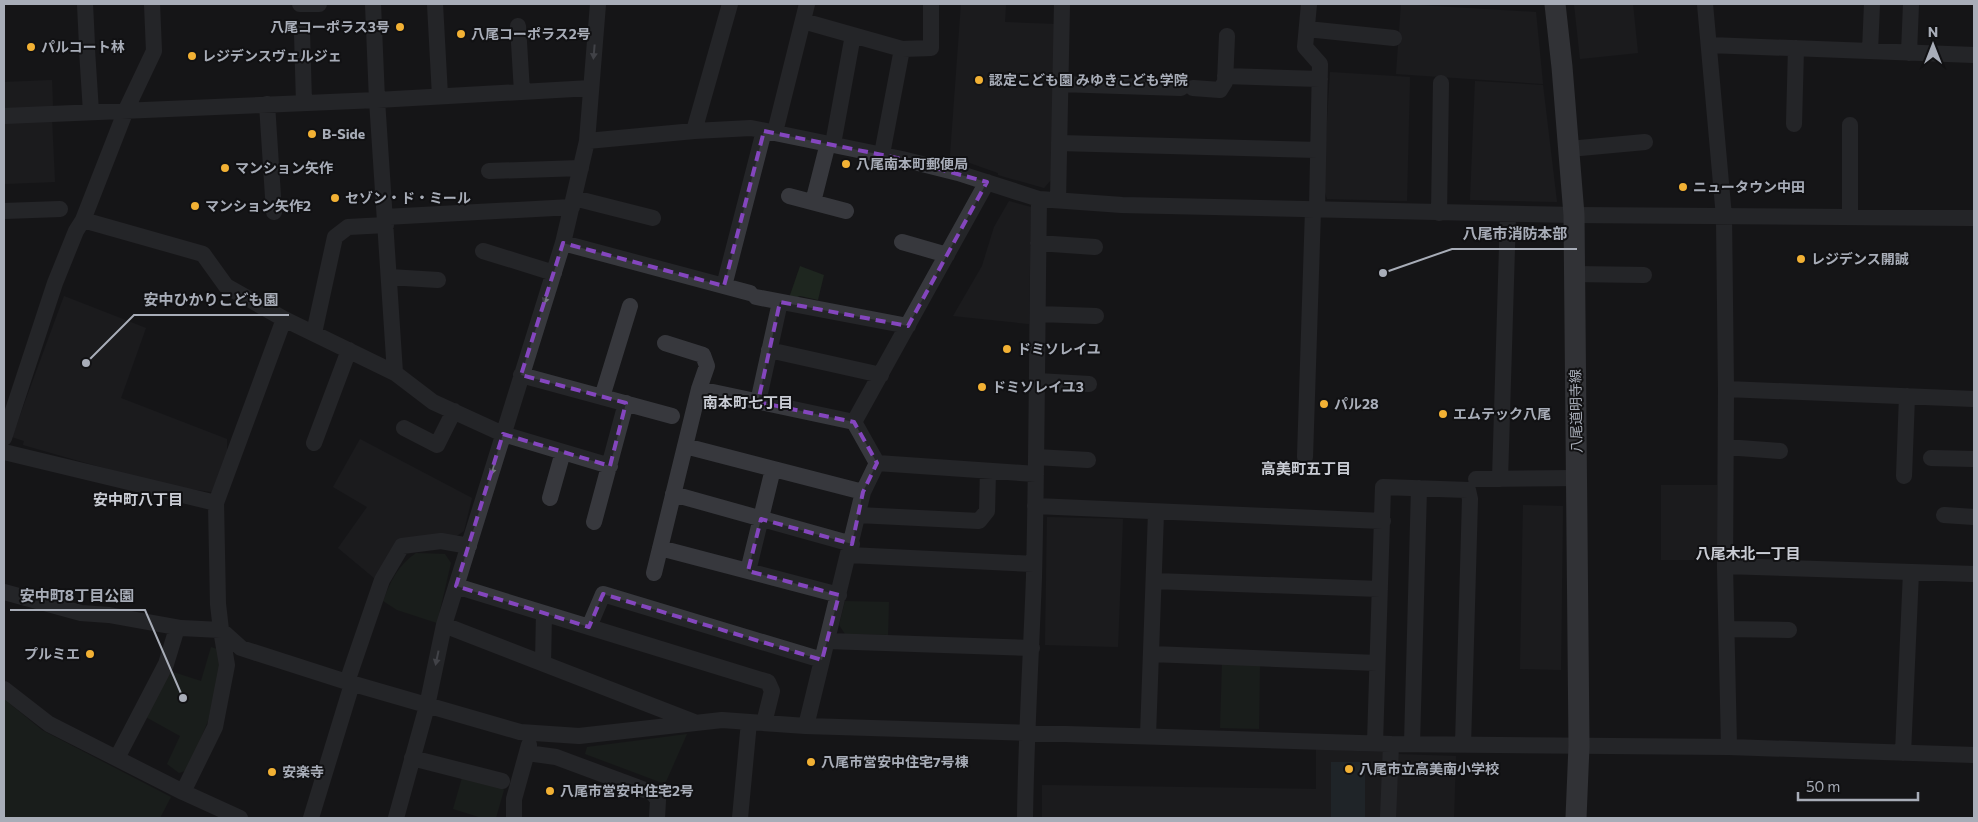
<svg xmlns="http://www.w3.org/2000/svg" width="1978" height="822" font-family="Commissioner,'Noto Sans JP',sans-serif">
<style>
.built{fill:#222225}
.green{fill:#1e261f}
.water{fill:#2c353c}
.lines{fill:none;stroke-linecap:round;stroke-linejoin:round}
.minor{stroke:#37383d;stroke-width:16}
.major{stroke:#53555c;stroke-width:21}
.oneway{fill:#757881}
.marked{fill:none;stroke:#8446be;stroke-width:4;stroke-dasharray:10 6;stroke-linejoin:round}
.poi-dot{fill:#f2b134;stroke:#111113;stroke-width:2}
.labels{text-anchor:middle;stroke-width:4;stroke-linejoin:round;paint-order:stroke}
.poi-label{font-size:14px;font-weight:bold;fill:#a8adb8;stroke:#111113;text-anchor:start}
.street-label{font-size:14px;fill:#a8adb8;stroke:#111113}
.neighbourhood-label{font-size:15px;font-weight:bold;fill:#c9ccd4;stroke:#111113}
.leader{fill:none;stroke:#a8adb8;stroke-width:2}
.callout-dot{fill:#a8adb8;stroke:#111113;stroke-width:2}
.callout-label{font-size:15px;text-anchor:middle;font-weight:bold;fill:#a8adb8;stroke:#111113;stroke-width:4;stroke-linejoin:round;paint-order:stroke}
</style>
<rect width="100%" height="100%" fill="#161618"/>
<path class="built" d="M 961,4 L 1006,4 L 1005,22 L 1055,24 L 1051,180 L 1044,188 L 998,175 L 998,173 L 950,156 Z
M 1401,4 L 1536,12 L 1543,84 L 1396,74 Z
M 1574,4 L 1633,4 L 1638,53 L 1580,59 Z
M 1330,72 L 1410,77 L 1407,201 L 1327,199 L 1323,186 Z
M 52,80 L 53,108 L 4,110 L 4,82 Z
M 1475,81 L 1543,85 L 1557,202 L 1470,200 Z
M 52,119 L 55,182 L 4,184 L 4,121 Z
M 1009,201 L 1031,207 L 1029,324 L 953,316 L 982,266 L 994,227 Z
M 64,296 L 146,328 L 121,398 L 227,439 L 227,451 L 212,492 L 167,486 L 23,445 L 24,441 L 12,437 Z
M 360,439 L 472,498 L 464,531 L 455,537 L 402,538 L 374,578 L 338,548 L 367,507 L 333,487 Z
M 1661,485 L 1717,485 L 1717,560 L 1661,560 Z
M 1523,505 L 1563,506 L 1561,670 L 1520,669 Z
M 1047,517 L 1123,519 L 1118,647 L 1045,645 Z
M 1316,749 L 1383,752 L 1381,818 L 1042,818 L 1042,785 L 1316,789 Z
M 1396,754 L 1456,756 L 1454,818 L 1394,818 Z"/>
<path class="green" d="M 800,266 L 824,275 L 818,300 L 800,296 L 792,299 L 789,298 Z
M 416,553 L 445,554 L 451,563 L 437,623 L 397,610 L 383,601 C 390,582 398,565 416,553 Z
M 845,601 L 889,602 L 888,635 L 845,634 L 839,625 Z
M 211,647 L 217,649 L 222,658 L 208,721 L 188,770 L 179,773 L 167,764 L 180,736 L 144,716 L 167,670 L 201,681 Z
M 1222,663 L 1260,664 L 1259,729 L 1220,728 Z
M 4,699 L 42,730 L 171,797 L 160,818 L 4,818 Z
M 687,734 L 665,784 L 585,754 L 587,747 Z
M 463,774 L 498,783 L 504,790 L 496,818 L 482,818 L 453,809 Z"/>
<path class="water" d="M 1331,762 L 1365,762 L 1365,818 L 1331,818 Z"/>
<g class="lines">
<path class="minor" d="M 85,4 L 87,45
M 300,4 L 319,4
M 373,4 L 377,100 L 395,373
M 435,4 L 440,96
M 1309,4 L 1305,47 L 1320,64 L 1317,210
M 1705,4 L 1724,217 L 1726,389 L 1725,566 L 1729,747
M 803,21 L 902,49 L 931,48 L 931,4
M 518,26 L 522,92
M 1307,29 L 1394,38
M 302,32 L 304,103
M 1709,45 L 1974,55
M 87,50 L 91,112
M 1870,51 L 1872,4
M 1909,53 L 1911,4
M 1225,76 L 1320,79
M 1060,84 L 1181,88
M 1193,88 L 1220,90 L 1225,82 L 1227,36
M 267,104 L 274,212
M 4,116 L 377,100 L 591,88
M 1794,124 L 1796,48
M 694,131 L 730,4
M 775,132 L 807,4
M 587,141 L 694,131 L 751,128 L 902,159 L 958,173 L 1039,199 L 1122,205 L 1574,215 L 1974,218
M 1059,143 L 1318,150
M 833,144 L 853,35
M 1569,149 L 1645,142
M 882,154 L 902,49
M 489,171 L 581,168
M 789,196 L 846,211
M 574,198 L 653,218
M 1058,200 L 1062,4
M 813,202 L 828,143
M 4,211 L 60,209
M 1439,213 L 1441,83
M 385,217 L 572,207
M 1850,217 L 1850,125
M 83,220 L 203,254 L 226,286 L 284,319 L 395,373 L 433,402 L 503,434 L 610,466
M 902,242 L 947,255
M 563,243 L 750,293
M 1038,243 L 1095,247
M 483,251 L 554,273
M 1575,274 L 1644,275
M 389,277 L 438,280
M 724,286 L 764,131
M 756,297 L 908,326
M 1038,314 L 1096,316
M 284,319 L 216,503 L 218,604 L 221,630 L 241,648 L 347,682 L 520,732 L 579,736 L 722,720 L 806,726 L 1391,744 L 1729,747 L 1974,755
M 314,333 L 335,237 L 348,227 L 386,225
M 665,343 L 703,355 L 707,366 L 699,389
M 769,350 L 881,375
M 521,375 L 672,416
M 1037,381 L 1089,384
M 1726,389 L 1974,399
M 602,397 L 630,306
M 758,402 L 780,302
M 404,428 L 437,445 L 454,411
M 4,438 L 55,283 L 76,231 L 83,220 L 126,110 L 154,51 L 152,4
M 314,443 L 349,350
M 685,446 L 863,492
M 1726,447 L 1780,451
M 4,452 L 216,503
M 1036,457 L 1088,460
M 1305,457 L 1313,210
M 1931,458 L 1974,459
M 877,463 L 854,422 L 987,182
M 877,463 L 1036,474
M 1904,476 L 1907,396
M 1476,479 L 1577,478
M 1500,479 L 1508,214
M 673,494 L 852,544
M 550,498 L 563,452
M 1035,506 L 1383,521
M 858,515 L 979,521 L 987,511 L 988,471
M 1944,515 L 1974,517
M 594,522 L 626,403
M 660,548 L 839,595
M 849,555 L 1034,564
M 1725,566 L 1974,574
M 748,571 L 773,469
M 654,573 L 699,389 L 854,422
M 1154,581 L 1380,589
M 456,586 L 589,627 L 603,594 L 822,660
M 4,592 L 81,613 L 109,615 L 181,628 L 221,630 L 227,665 L 215,727 L 183,792
M 444,625 L 694,722
M 589,627 L 768,682 L 772,691 L 764,723
M 1727,629 L 1789,630
M 827,641 L 1032,648
M 1151,654 L 1377,663
M 543,663 L 544,613
M 347,682 L 382,580 L 402,546 L 441,541 L 469,546
M 4,689 L 49,724 L 183,792 L 240,818
M 806,726 L 863,492 L 877,463
M 1148,735 L 1156,513
M 1375,743 L 1383,487 L 1468,490 L 1470,499 L 1463,745
M 1412,744 L 1419,488
M 527,753 L 556,757 L 653,793 L 658,800 L 657,818
M 1903,753 L 1911,572
M 117,758 L 166,664 L 177,628
M 412,758 L 502,781
M 311,818 L 352,684
M 396,818 L 427,706 L 444,625 L 563,243 L 587,141 L 598,4
M 514,818 L 514,799 L 529,745
M 740,818 L 749,722
M 1025,818 C 1026,738 1031,657 1034,577 C 1037,451 1037,325 1039,199
M 1388,818 L 1391,744"/>
<path class="major" d="M 1555,4 L 1562,67 L 1574,215 L 1579,746 L 1576,818"/>
</g>
<defs><path id="oneway-solid" d="M-6-.8H1V-3.2L6.5 0L1 3.2V.8H-6Z" transform="scale(1.25)"/></defs>
<g class="oneway">
<use href="#oneway-solid" transform="translate(594 52) rotate(95)"/>
<use href="#oneway-solid" transform="translate(546 297) rotate(108)"/>
<use href="#oneway-solid" transform="translate(493 468) rotate(107)"/>
<use href="#oneway-solid" transform="translate(437 658) rotate(102)"/>
</g>
<path d="M0 0H1978V822H0ZM 764,131 L 902,159 L 987,182 L 908,326 L 780,302 L 758,402 L 854,422 L 877,463 L 863,492 L 852,544 L 761,519 L 748,571 L 839,595 L 822,660 L 603,594 L 589,627 L 456,586 L 503,434 L 610,466 L 626,403 L 521,375 L 563,243 L 724,286 Z" fill="#161618" fill-opacity=".55" fill-rule="evenodd"/>
<path class="marked" d="M 764,131 L 902,159 L 987,182 L 908,326 L 780,302 L 758,402 L 854,422 L 877,463 L 863,492 L 852,544 L 761,519 L 748,571 L 839,595 L 822,660 L 603,594 L 589,627 L 456,586 L 503,434 L 610,466 L 626,403 L 521,375 L 563,243 L 724,286 Z"/>
<g class="poi-dot">
<circle cx="400" cy="27" r="5"/>
<circle cx="461" cy="34" r="5"/>
<circle cx="31" cy="47" r="5"/>
<circle cx="192" cy="56" r="5"/>
<circle cx="979" cy="80" r="5"/>
<circle cx="312" cy="134" r="5"/>
<circle cx="846" cy="164" r="5"/>
<circle cx="225" cy="168" r="5"/>
<circle cx="1683" cy="187" r="5"/>
<circle cx="335" cy="198" r="5"/>
<circle cx="195" cy="206" r="5"/>
<circle cx="1801" cy="259" r="5"/>
<circle cx="1007" cy="349" r="5"/>
<circle cx="982" cy="387" r="5"/>
<circle cx="1324" cy="404" r="5"/>
<circle cx="1443" cy="414" r="5"/>
<circle cx="90" cy="654" r="5"/>
<circle cx="811" cy="762" r="5"/>
<circle cx="1349" cy="769" r="5"/>
<circle cx="272" cy="772" r="5"/>
<circle cx="550" cy="791" r="5"/>
</g>
<g class="labels">
<g class="poi-label">
<text x="390" y="32" text-anchor="end">八尾コーポラス3号</text>
<text x="471" y="39">八尾コーポラス2号</text>
<text x="41" y="52">パルコート林</text>
<text x="202" y="61">レジデンスヴェルジェ</text>
<text x="989" y="85">認定こども園 みゆきこども学院</text>
<text x="322" y="139">B-Side</text>
<text x="856" y="169">八尾南本町郵便局</text>
<text x="235" y="173">マンション矢作</text>
<text x="1693" y="192">ニュータウン中田</text>
<text x="345" y="203">セゾン・ド・ミール</text>
<text x="205" y="211">マンション矢作2</text>
<text x="1811" y="264">レジデンス開誠</text>
<text x="1017" y="354">ドミソレイユ</text>
<text x="992" y="392">ドミソレイユ3</text>
<text x="1334" y="409">パル28</text>
<text x="1453" y="419">エムテック八尾</text>
<text x="80" y="659" text-anchor="end">プルミエ</text>
<text x="821" y="767">八尾市営安中住宅7号棟</text>
<text x="1359" y="774">八尾市立高美南小学校</text>
<text x="282" y="777">安楽寺</text>
<text x="560" y="796">八尾市営安中住宅2号</text>
</g>
<g class="street-label">
<text transform="translate(1576 411) rotate(-91)" y="5">八尾道明寺線</text>
</g>
<g class="neighbourhood-label">
<text x="748" y="408">南本町七丁目</text>
<text x="1306" y="474">高美町五丁目</text>
<text x="138" y="505">安中町八丁目</text>
<text x="1748" y="559">八尾木北一丁目</text>
</g>
</g>
<path class="leader" d="M1383 273L1452 249H1577M86 363L134 315H289M183 698L145 610H10"/>
<g class="callout-dot">
<circle cx="1383" cy="273" r="5"/>
<circle cx="86" cy="363" r="5"/>
<circle cx="183" cy="698" r="5"/>
</g>
<g class="callout-label">
<text x="1515" y="239">八尾市消防本部</text>
<text x="211" y="305">安中ひかりこども園</text>
<text x="77" y="601">安中町8丁目公園</text>
</g>
<rect width="1978" height="822" fill="none" stroke="#a8adb8" stroke-width="10"/>
<g transform="translate(1933 45)" stroke="#111113" stroke-width="4" paint-order="stroke">
<path d="M0-4L9 19L0 12L-9 19Z" fill="#a8adb8"/>
<text y="-8" font-size="14" font-weight="bold" text-anchor="middle" fill="#a8adb8">N</text>
</g>
<path d="M1798 792v8h120v-8" fill="none" stroke="#a8adb8" stroke-width="2.5"/>
<text x="1806" y="792" font-size="15" fill="#a8adb8" stroke="#111113" stroke-width="4" paint-order="stroke">50 m</text>
</svg>
